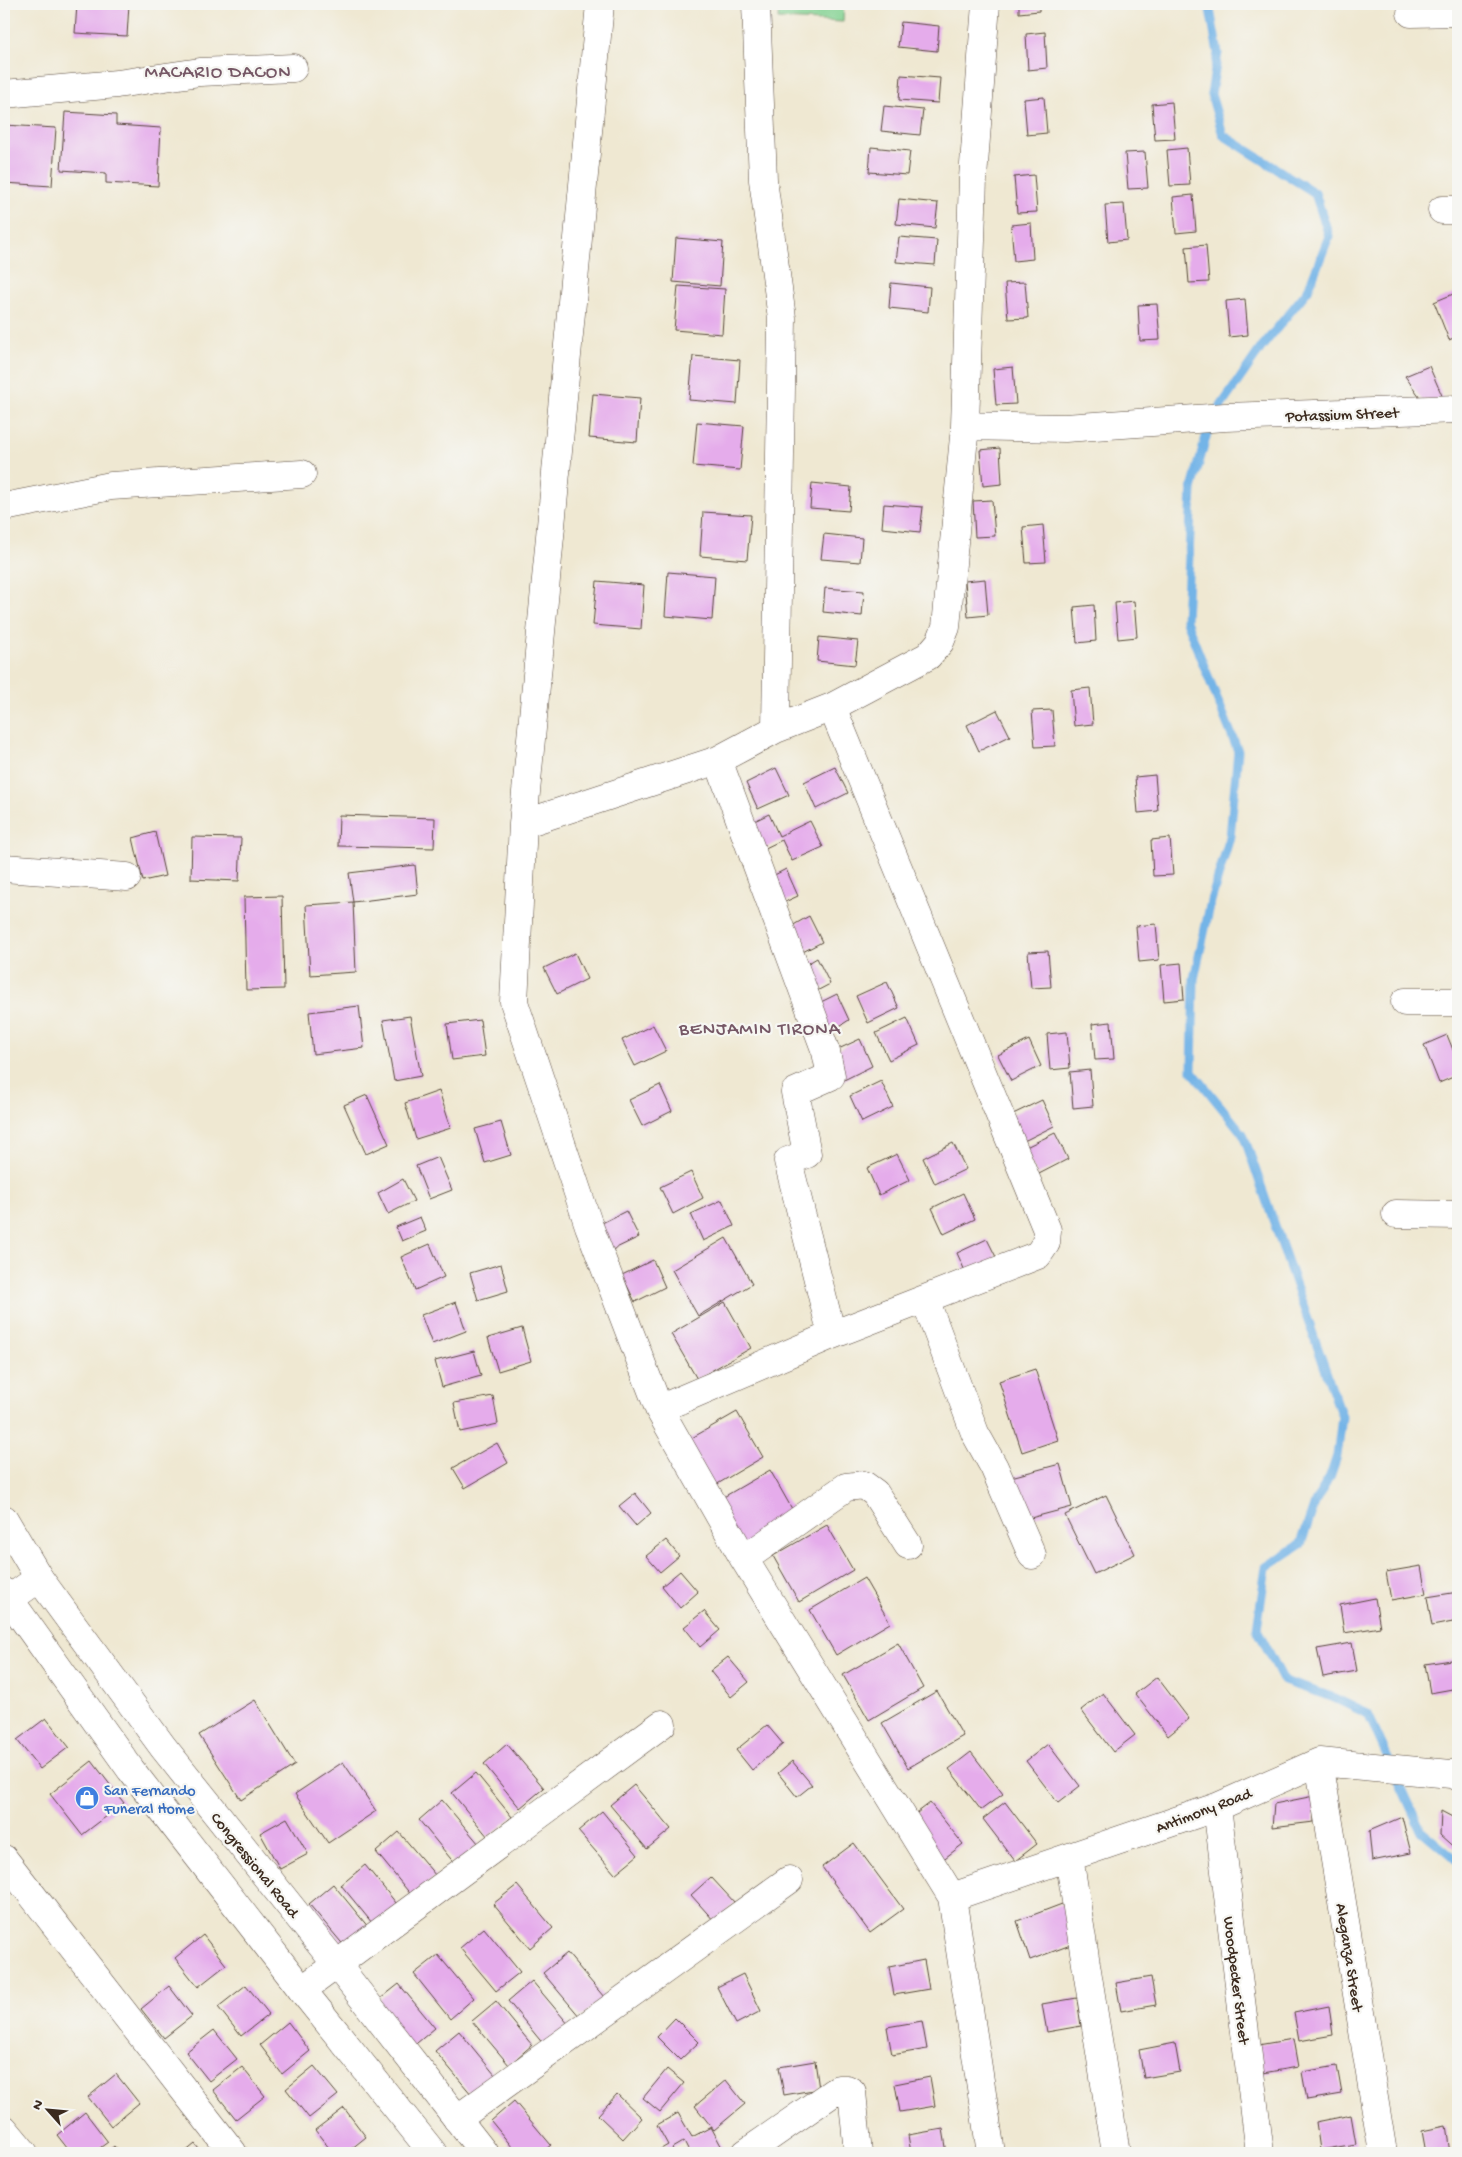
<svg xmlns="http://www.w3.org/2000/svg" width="1462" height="2157" font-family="'Gochi Hand',sans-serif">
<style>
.green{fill:#83d292;stroke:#5f7e58}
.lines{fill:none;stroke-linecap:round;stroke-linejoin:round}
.stream{stroke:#73b4e7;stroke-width:9}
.building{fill:#e5aceb}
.minor-casing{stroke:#564639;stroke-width:29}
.major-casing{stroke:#564639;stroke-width:29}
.minor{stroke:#fff;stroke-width:28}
.major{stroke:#fff;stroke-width:28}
.labels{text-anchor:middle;stroke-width:4.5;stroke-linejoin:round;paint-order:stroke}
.street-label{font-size:16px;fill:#3b2a1e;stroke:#f6f6f2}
.shop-label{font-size:16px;fill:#366cbe;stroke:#f6f6f2;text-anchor:start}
.quarter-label{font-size:19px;letter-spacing:1px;fill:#765866;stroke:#f6f6f2}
</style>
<rect width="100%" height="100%" fill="#f6f6f2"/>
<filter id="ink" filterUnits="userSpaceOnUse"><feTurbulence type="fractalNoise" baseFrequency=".02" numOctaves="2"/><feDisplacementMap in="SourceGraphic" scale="10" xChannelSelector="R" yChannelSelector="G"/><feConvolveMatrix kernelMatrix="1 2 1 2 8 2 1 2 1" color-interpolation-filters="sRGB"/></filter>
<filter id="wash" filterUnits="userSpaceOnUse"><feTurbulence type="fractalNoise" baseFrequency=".0096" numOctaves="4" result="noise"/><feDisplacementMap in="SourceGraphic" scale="20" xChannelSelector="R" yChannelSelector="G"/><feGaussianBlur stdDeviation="1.12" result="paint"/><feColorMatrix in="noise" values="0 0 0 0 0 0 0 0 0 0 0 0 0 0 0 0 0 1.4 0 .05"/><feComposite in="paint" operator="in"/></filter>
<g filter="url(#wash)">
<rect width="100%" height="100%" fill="#efe8d2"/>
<path class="green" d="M 779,4 L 844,4 L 843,22 L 778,19 Z"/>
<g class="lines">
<path class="stream" d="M 1209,4 L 1218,53 L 1211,94 L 1223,135 L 1315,193 L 1329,236 L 1308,290 L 1261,348 L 1210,422 L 1192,489 L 1186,621 L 1238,751 L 1230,837 L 1211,901 L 1194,979 L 1192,1071 L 1243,1134 L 1342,1417 L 1337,1456 L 1330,1477 L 1316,1500 L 1301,1544 L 1266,1567 L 1257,1629 L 1284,1681 L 1332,1697 L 1368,1714 L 1421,1830 L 1458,1861"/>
</g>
<g id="blocks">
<path class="building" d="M 77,4 L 129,4 L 127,36 L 75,33 Z
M 1019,4 L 1039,4 L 1039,11 L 1019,13 Z
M 901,22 L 939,26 L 937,51 L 898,47 Z
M 1045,32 L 1047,68 L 1028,70 L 1026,34 Z
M 901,75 L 940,78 L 938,103 L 899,100 Z
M 1044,97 L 1047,133 L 1027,135 L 1024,99 Z
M 1172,102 L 1175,139 L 1155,140 L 1152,104 Z
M 884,106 L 923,110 L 920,135 L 881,131 Z
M 65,112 L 116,115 L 116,125 L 161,128 L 158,186 L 106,183 L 106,173 L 61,170 Z
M 4,125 L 56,128 L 52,186 L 4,183 Z
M 871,147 L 910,151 L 907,175 L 869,172 Z
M 1187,148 L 1190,185 L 1170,186 L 1167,150 Z
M 1145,152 L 1148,188 L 1128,189 L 1125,153 Z
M 1034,175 L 1037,212 L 1017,213 L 1014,177 Z
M 1193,195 L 1196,231 L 1176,233 L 1173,197 Z
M 899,199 L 938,203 L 935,228 L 896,224 Z
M 1124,204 L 1127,240 L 1108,242 L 1105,205 Z
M 1031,223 L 1033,259 L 1014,261 L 1011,225 Z
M 899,237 L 937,240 L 935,265 L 896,262 Z
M 676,238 L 723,242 L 720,286 L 673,282 Z
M 1206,245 L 1209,282 L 1189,283 L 1186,247 Z
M 1025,282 L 1028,318 L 1008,319 L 1005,283 Z
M 891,283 L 930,287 L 928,312 L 889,308 Z
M 678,286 L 725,289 L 722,334 L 674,330 Z
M 1458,292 L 1458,336 L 1449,340 L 1434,302 Z
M 1245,299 L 1248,335 L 1229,337 L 1226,301 Z
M 1157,304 L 1160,340 L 1140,341 L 1138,305 Z
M 693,356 L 740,360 L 737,404 L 689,400 Z
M 1429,366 L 1444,400 L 1422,400 L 1405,376 Z
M 1013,367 L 1016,404 L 996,405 L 993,369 Z
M 593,394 L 640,398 L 637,442 L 589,438 Z
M 697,422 L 744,426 L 740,470 L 693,466 Z
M 1000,448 L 1002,484 L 983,486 L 980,450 Z
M 812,483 L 851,487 L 849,511 L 810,508 Z
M 992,500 L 995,536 L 975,537 L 973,501 Z
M 884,504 L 923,507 L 920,532 L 882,528 Z
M 703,512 L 751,515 L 747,560 L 700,556 Z
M 1043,525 L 1046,562 L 1026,563 L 1023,527 Z
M 824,534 L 862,538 L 860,562 L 821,559 Z
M 668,572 L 715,576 L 712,620 L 665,616 Z
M 985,579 L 988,615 L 968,617 L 965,581 Z
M 597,581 L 644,585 L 641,629 L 593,625 Z
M 825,588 L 864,591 L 862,616 L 823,612 Z
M 1134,601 L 1137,637 L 1118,639 L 1115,603 Z
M 1094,605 L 1096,641 L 1077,643 L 1074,607 Z
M 819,637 L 858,641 L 855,665 L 817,661 Z
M 1090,688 L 1093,724 L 1074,726 L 1071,690 Z
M 997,710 L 1010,736 L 979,751 L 967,725 Z
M 1052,710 L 1055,746 L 1035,747 L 1032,711 Z
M 835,767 L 848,793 L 816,809 L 804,782 Z
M 776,768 L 789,795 L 758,809 L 746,783 Z
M 1155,775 L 1158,811 L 1138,813 L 1135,777 Z
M 769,814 L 779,836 L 810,821 L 823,847 L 792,861 L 782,840 L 757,852 L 746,825 Z
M 339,815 L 435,818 L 434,848 L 338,846 Z
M 155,832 L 165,876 L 143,881 L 133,838 Z
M 192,837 L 241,838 L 239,881 L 191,879 Z
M 1170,838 L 1173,875 L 1153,876 L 1151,840 Z
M 415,865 L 418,894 L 353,902 L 349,873 Z
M 786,869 L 798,896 L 776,906 L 767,879 Z
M 282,896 L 284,989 L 246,990 L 244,897 Z
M 353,902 L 356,972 L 310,975 L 306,905 Z
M 809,916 L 822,942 L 795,956 L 785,930 Z
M 1156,924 L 1159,960 L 1139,962 L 1136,926 Z
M 1048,951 L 1051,987 L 1031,988 L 1028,952 Z
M 575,953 L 587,979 L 557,994 L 544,968 Z
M 817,958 L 830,984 L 811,994 L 802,967 Z
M 1181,963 L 1184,999 L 1164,1001 L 1161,965 Z
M 887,982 L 899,1008 L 868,1023 L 856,996 Z
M 837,994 L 849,1020 L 827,1034 L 813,1006 Z
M 359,1006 L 364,1048 L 313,1054 L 309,1012 Z
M 410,1016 L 421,1076 L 394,1081 L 383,1020 Z
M 907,1018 L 919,1045 L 889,1060 L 876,1033 Z
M 480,1020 L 485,1056 L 452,1060 L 447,1024 Z
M 1111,1022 L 1114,1059 L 1095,1060 L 1092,1024 Z
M 653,1025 L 666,1051 L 635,1066 L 622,1040 Z
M 1067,1032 L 1070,1068 L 1050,1070 L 1047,1034 Z
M 1447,1035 L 1458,1062 L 1458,1075 L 1439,1083 L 1424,1045 Z
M 860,1039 L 872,1066 L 842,1081 L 832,1052 Z
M 1029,1040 L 1041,1066 L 1011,1081 L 998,1055 Z
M 1090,1070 L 1093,1106 L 1073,1108 L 1070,1072 Z
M 881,1081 L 893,1107 L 862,1122 L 850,1096 Z
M 660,1085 L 672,1111 L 642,1126 L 629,1100 Z
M 439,1091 L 451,1128 L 416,1139 L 405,1103 Z
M 367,1095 L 389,1144 L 366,1154 L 344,1105 Z
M 1042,1100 L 1054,1126 L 1024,1141 L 1011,1115 Z
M 501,1122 L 511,1155 L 485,1163 L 475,1129 Z
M 1055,1133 L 1068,1159 L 1037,1175 L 1024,1148 Z
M 953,1143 L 966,1169 L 935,1184 L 923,1158 Z
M 897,1154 L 910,1180 L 879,1195 L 867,1168 Z
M 438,1157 L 452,1190 L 429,1199 L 416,1166 Z
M 691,1172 L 703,1198 L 673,1214 L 660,1187 Z
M 403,1179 L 414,1201 L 388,1214 L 378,1193 Z
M 963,1193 L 975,1219 L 944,1234 L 932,1208 Z
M 722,1200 L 734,1226 L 703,1241 L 691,1214 Z
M 626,1211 L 639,1237 L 608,1252 L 596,1226 Z
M 420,1217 L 426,1231 L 402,1241 L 396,1227 Z
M 726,1238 L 752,1284 L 698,1316 L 672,1270 Z
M 987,1239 L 1000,1265 L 969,1280 L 957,1253 Z
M 430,1244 L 444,1277 L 415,1290 L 401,1257 Z
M 653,1260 L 665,1287 L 635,1302 L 622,1275 Z
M 501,1264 L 508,1291 L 478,1300 L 470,1273 Z
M 456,1302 L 466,1331 L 432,1344 L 421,1315 Z
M 725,1302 L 751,1348 L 697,1379 L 671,1334 Z
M 522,1328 L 531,1361 L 498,1371 L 488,1338 Z
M 474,1351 L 481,1376 L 442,1387 L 435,1361 Z
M 1035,1369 L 1058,1440 L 1022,1452 L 999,1381 Z
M 493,1396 L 498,1424 L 460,1432 L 454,1403 Z
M 737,1412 L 763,1457 L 709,1489 L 683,1443 Z
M 497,1443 L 508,1463 L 465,1488 L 453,1468 Z
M 1060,1464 L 1072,1507 L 1023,1520 L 1011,1477 Z
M 770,1470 L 796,1516 L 742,1547 L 715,1502 Z
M 635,1493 L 651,1513 L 636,1526 L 619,1506 Z
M 1106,1495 L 1135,1554 L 1094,1574 L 1065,1515 Z
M 827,1525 L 853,1570 L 799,1602 L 773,1556 Z
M 666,1540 L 679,1556 L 660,1572 L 646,1556 Z
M 1421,1566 L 1426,1594 L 1391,1600 L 1386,1572 Z
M 680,1571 L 698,1592 L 680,1608 L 662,1586 Z
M 864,1578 L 890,1623 L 836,1655 L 810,1610 Z
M 1458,1592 L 1458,1621 L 1432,1626 L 1427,1597 Z
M 1375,1598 L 1380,1627 L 1344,1633 L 1340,1605 Z
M 704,1611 L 720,1630 L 700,1647 L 684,1627 Z
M 898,1643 L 923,1688 L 869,1720 L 843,1675 Z
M 1352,1643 L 1357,1671 L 1323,1677 L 1317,1649 Z
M 728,1657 L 749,1682 L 731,1697 L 710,1671 Z
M 1458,1659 L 1458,1688 L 1430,1693 L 1425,1664 Z
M 1157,1677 L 1189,1719 L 1168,1736 L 1135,1694 Z
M 937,1691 L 963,1736 L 908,1768 L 882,1723 Z
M 1103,1693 L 1135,1735 L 1113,1752 L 1081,1710 Z
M 255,1700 L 295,1765 L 241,1800 L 199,1735 Z
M 46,1718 L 69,1747 L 40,1769 L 17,1740 Z
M 767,1725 L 783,1744 L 752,1770 L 736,1750 Z
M 507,1744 L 544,1788 L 520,1808 L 484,1764 Z
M 1048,1744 L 1080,1786 L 1058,1803 L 1026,1761 Z
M 971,1752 L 1003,1794 L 981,1810 L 949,1769 Z
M 92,1761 L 124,1803 L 82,1835 L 50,1794 Z
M 792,1761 L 812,1785 L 797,1797 L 778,1773 Z
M 343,1762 L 376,1811 L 328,1843 L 295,1794 Z
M 476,1773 L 512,1817 L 488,1837 L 452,1793 Z
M 634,1785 L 671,1829 L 647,1849 L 610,1805 Z
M 1314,1796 L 1314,1822 L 1272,1827 L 1274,1804 Z
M 442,1800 L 479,1844 L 455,1864 L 419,1820 Z
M 1005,1802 L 1037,1844 L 1015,1861 L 983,1819 Z
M 930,1803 L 963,1844 L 941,1861 L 909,1819 Z
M 602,1811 L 638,1855 L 615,1874 L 578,1831 Z
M 1441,1811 L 1458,1820 L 1458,1851 L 1440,1835 Z
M 1402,1817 L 1411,1853 L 1372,1861 L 1369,1831 Z
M 287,1818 L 308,1854 L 280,1869 L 260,1833 Z
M 399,1832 L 436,1876 L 412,1896 L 376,1852 Z
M 854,1843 L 903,1909 L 870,1933 L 822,1867 Z
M 365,1865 L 401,1909 L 377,1929 L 341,1885 Z
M 711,1877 L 735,1903 L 715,1922 L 691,1895 Z
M 333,1884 L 369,1928 L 346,1948 L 309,1904 Z
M 517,1885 L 553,1928 L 530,1948 L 493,1904 Z
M 1062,1904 L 1076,1943 L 1030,1960 L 1017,1921 Z
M 484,1928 L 520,1972 L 496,1991 L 460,1948 Z
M 203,1935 L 226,1965 L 198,1987 L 175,1958 Z
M 567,1953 L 604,1997 L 580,2017 L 543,1973 Z
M 438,1955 L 474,1998 L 450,2019 L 414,1974 Z
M 924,1960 L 929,1989 L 894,1995 L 889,1967 Z
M 743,1974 L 761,2011 L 736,2024 L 717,1987 Z
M 1151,1977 L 1156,2005 L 1121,2011 L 1116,1983 Z
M 532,1981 L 569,2025 L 544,2045 L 508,2001 Z
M 399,1984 L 435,2028 L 411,2048 L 375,2003 Z
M 246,1985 L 269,2014 L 241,2036 L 218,2007 Z
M 169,1986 L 192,2016 L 164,2038 L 141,2009 Z
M 1077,1998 L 1081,2026 L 1047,2032 L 1042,2004 Z
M 496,2001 L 532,2045 L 509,2065 L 472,2021 Z
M 1329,2006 L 1333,2035 L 1299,2041 L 1294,2013 Z
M 675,2018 L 699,2042 L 680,2060 L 657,2037 Z
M 922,2021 L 927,2049 L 892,2055 L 887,2027 Z
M 288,2022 L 310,2051 L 282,2074 L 260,2045 Z
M 214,2030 L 237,2059 L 209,2081 L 186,2052 Z
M 459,2031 L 495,2075 L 472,2095 L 435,2051 Z
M 1293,2039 L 1298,2067 L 1263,2073 L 1258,2045 Z
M 1175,2043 L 1180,2072 L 1144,2078 L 1139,2050 Z
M 815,2061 L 819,2089 L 784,2095 L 779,2067 Z
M 314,2066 L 338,2095 L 309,2118 L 286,2089 Z
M 1337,2066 L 1342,2094 L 1307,2100 L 1302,2072 Z
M 242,2067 L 265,2096 L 236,2119 L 213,2090 Z
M 667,2069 L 684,2083 L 660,2112 L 643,2098 Z
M 116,2074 L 139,2103 L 111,2126 L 88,2097 Z
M 930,2077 L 935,2106 L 900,2112 L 895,2084 Z
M 726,2080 L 745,2104 L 714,2130 L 695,2106 Z
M 617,2094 L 642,2118 L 623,2139 L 598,2115 Z
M 514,2101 L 551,2145 L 541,2153 L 517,2153 L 491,2121 Z
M 344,2108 L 366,2137 L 346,2153 L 333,2153 L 315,2130 Z
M 85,2112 L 108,2142 L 93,2153 L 71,2153 L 57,2135 Z
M 678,2113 L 692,2137 L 711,2127 L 725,2153 L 690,2153 L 684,2141 L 672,2148 L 675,2153 L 654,2153 L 668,2145 L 657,2125 Z
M 1351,2115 L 1356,2144 L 1320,2150 L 1316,2122 Z
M 1446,2126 L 1450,2153 L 1426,2153 L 1422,2131 Z
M 943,2129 L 947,2153 L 911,2153 L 908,2135 Z
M 195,2144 L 202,2153 L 184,2153 Z
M 114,2146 L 120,2153 L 106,2153 Z"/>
</g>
</g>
<g filter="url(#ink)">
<use href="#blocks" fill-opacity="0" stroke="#564639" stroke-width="1"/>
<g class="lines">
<g class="minor-casing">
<path id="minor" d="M 600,4 L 523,824 L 514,1002 L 589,1226 L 659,1409 L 744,1559 L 952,1897 L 991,2153
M 756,4 L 763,180 L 782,318 L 776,729
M 1411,13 L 1458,12
M 4,94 L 117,84 L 200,72 L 293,68
M 1442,210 L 1458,210
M 965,426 L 1065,428 L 1225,417 L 1458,409
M 4,507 L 111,486 L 302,474
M 718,760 L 826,1052 L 831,1076 L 795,1092 L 807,1154 L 788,1161 L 832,1335 L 1038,1255 L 1046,1243 L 1047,1230 L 832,707
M 523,824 L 718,760 L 776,729 L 832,707 L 928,656 L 940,642 L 946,627 L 965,426 L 973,178 L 986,4
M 4,868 L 127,877
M 1405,1002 L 1458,1002
M 1396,1214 L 1458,1215
M 925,1299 L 975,1433 L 994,1467 L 1032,1555
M 659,1409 L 832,1335
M 744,1559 L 846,1487 L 864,1485 L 875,1493 L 908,1545
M 4,1603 L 39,1578
M 1319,1762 L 1383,2153
M 1217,1807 L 1260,2153
M 1069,1857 L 1116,2153
M 4,1859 L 233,2153
M 952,1897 L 1217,1807 L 1319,1762 L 1451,1774 L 1458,1777
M 302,1990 L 662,1724
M 457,2119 L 789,1880
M 4,2129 L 24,2153
M 746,2153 L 838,2089 L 847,2089 L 852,2092 L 858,2153"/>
</g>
<g class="major-casing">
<path id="major" d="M 4,1519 L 39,1578 L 163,1747 L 337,1965 L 484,2153
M 4,1592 L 131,1770 L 302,1990 L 433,2153"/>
</g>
<use href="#minor" class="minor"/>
<use href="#major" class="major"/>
</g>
</g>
<defs>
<g id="shop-disc" transform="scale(1.25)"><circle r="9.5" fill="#3f7fe0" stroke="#f6f6f2"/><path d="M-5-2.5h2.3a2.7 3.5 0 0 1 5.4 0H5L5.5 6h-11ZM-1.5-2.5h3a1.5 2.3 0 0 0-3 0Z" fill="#fff"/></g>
</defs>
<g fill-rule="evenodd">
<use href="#shop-disc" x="87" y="1798"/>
</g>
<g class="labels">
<g class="street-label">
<text transform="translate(1342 413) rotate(-2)" y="6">Potassium Street</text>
<text transform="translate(1203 1809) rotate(-21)" y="6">Antimony Road</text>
<text transform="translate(256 1864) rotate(51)" y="6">Congressional Road</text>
<text transform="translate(1351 1957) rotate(81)" y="6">Aleganza Street</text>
<text transform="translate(1238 1980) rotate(83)" y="6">Woodpecker Street</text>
</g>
<g class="shop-label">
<text x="104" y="1795">San Fernando<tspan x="104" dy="18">Funeral Home</tspan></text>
</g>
<g class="quarter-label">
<text x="218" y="77">MACARIO DACON</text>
<text x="760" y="1034">BENJAMIN TIRONA</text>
</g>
</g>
<rect width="1462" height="2157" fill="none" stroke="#f6f6f2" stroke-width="20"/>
<g transform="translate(48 2110) rotate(297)" stroke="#f6f6f2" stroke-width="4" paint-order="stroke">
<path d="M0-4L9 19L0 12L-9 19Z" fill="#3b2a1e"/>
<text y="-8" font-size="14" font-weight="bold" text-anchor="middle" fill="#3b2a1e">N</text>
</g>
</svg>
